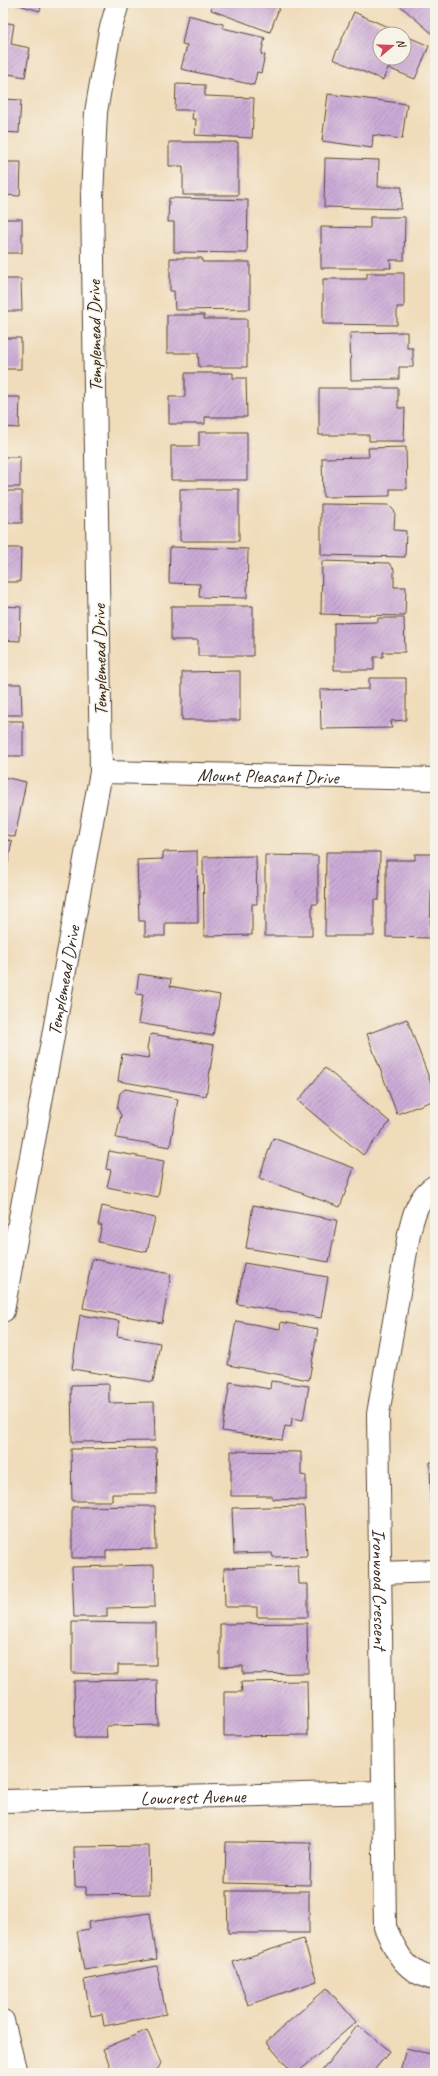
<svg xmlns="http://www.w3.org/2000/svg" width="438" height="2076" font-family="Caveat,sans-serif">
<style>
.building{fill:url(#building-hatch)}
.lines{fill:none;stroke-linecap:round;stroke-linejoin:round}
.minor-casing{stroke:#564535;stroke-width:24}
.minor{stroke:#fff;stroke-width:22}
.labels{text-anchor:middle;stroke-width:3;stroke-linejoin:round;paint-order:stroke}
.street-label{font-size:19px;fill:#3b2a1e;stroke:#f7f3e8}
</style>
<defs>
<pattern id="building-hatch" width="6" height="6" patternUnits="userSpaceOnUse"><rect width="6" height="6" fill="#ccabd7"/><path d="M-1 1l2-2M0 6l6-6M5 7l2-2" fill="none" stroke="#a78bae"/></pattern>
</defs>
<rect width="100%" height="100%" fill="#f7f3e8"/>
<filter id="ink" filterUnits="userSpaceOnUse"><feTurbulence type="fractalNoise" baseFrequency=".025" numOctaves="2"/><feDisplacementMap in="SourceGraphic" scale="8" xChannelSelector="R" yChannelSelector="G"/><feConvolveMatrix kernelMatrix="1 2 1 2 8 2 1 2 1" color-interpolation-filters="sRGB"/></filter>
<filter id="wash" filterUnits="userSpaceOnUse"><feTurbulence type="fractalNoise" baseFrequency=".012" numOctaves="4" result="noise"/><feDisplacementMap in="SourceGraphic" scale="16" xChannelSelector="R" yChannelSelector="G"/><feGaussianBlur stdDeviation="0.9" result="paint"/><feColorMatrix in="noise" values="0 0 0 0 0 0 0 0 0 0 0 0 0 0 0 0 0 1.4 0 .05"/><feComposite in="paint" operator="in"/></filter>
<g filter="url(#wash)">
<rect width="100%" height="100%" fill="#f0dcba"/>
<g id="blocks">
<path class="building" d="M 3,3 L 9,3 L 7,11 L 3,10 Z
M 12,3 L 42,3 L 40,11 Z
M 213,3 L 281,3 L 270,32 L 211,10 Z
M 397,3 L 435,3 L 435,36 Z
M 354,12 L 403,34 L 380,34 L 380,58 L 404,58 L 404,35 L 429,46 L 415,79 L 388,68 L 383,80 L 333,59 Z
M 188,15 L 223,24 L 223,28 L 265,38 L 261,54 L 265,55 L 261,73 L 257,72 L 254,85 L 181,69 L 187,45 L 182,44 Z
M 3,22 L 14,24 L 11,44 L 30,48 L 25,77 L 3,73 Z
M 176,84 L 205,85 L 205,96 L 254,98 L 252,138 L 195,135 L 196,119 L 192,119 L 193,110 L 175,110 Z
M 328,94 L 407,104 L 402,139 L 373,135 L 372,148 L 322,141 Z
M 3,99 L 21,100 L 19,133 L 3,132 Z
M 169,142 L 238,142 L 238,195 L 183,195 L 183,166 L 169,166 Z
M 325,158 L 379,160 L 378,187 L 402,187 L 401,209 L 324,207 Z
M 3,162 L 21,162 L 20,196 L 3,195 Z
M 169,198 L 248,200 L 247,253 L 174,252 L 174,222 L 168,222 Z
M 370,217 L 405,217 L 404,260 L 390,260 L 391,268 L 321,268 L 321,227 L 370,228 Z
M 3,219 L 22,219 L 22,253 L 3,253 Z
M 170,258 L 202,258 L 202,262 L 250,262 L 250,309 L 175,310 L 174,291 L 170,291 Z
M 367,273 L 404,273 L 404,307 L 397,307 L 397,325 L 323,324 L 323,279 L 367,279 Z
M 3,279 L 21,279 L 22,311 L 3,311 Z
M 167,315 L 204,315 L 204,319 L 247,319 L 247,367 L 199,367 L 198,353 L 167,353 Z
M 407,332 L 407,348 L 413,348 L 413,367 L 399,367 L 399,379 L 351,380 L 350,333 Z
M 3,338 L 21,338 L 21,369 L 3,369 Z
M 185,373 L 233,373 L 233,378 L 246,378 L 247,417 L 205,417 L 205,424 L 169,424 L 169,397 L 185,397 Z
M 319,388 L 398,388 L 398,408 L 405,408 L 404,441 L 369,441 L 369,435 L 319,435 Z
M 3,397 L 20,397 L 19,428 L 3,427 Z
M 199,432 L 247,432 L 247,480 L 171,480 L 171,446 L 199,446 Z
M 406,447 L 407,489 L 390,489 L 390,496 L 323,497 L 322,458 L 369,457 L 368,448 Z
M 3,457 L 20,457 L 20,487 L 3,487 Z
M 180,489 L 239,489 L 239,541 L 180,541 Z
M 3,491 L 22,491 L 22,523 L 3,523 Z
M 321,504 L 389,505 L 395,512 L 394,530 L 406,531 L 405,557 L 321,555 Z
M 170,547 L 248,549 L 247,598 L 199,597 L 200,584 L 169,583 Z
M 3,548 L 21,548 L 20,582 L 3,582 Z
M 322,561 L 389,563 L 394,569 L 394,587 L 406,587 L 405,616 L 321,614 Z
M 3,606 L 21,607 L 20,641 L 3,640 Z
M 171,606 L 253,606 L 253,656 L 198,656 L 198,640 L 171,640 Z
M 378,618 L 404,618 L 405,652 L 383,652 L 383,657 L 374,657 L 374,670 L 334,670 L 334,623 L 378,622 Z
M 240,671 L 240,720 L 182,720 L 182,672 Z
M 369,678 L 406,678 L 406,720 L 391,721 L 392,728 L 321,729 L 320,690 L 369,689 Z
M 3,684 L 21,684 L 22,715 L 3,715 Z
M 3,721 L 23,721 L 23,756 L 3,756 Z
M 3,777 L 26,782 L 15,837 L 3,834 Z
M 3,839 L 12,841 L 4,883 L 3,883 Z
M 197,851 L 198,923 L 165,923 L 165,936 L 145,936 L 145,921 L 139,921 L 137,860 L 163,859 L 163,852 Z
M 326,852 L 380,852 L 379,900 L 374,900 L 374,936 L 325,936 Z
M 415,854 L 435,854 L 435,890 L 431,890 L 430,938 L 386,937 L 386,860 L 415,860 Z
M 265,855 L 318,856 L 318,904 L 312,904 L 312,936 L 265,936 Z
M 256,856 L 257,904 L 252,904 L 252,935 L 204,936 L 203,857 Z
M 139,974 L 171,979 L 170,986 L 220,995 L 213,1036 L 138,1023 L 143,995 L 136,994 Z
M 407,1019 L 435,1094 L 435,1100 L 397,1114 L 367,1034 Z
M 152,1034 L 214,1045 L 206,1096 L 118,1081 L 122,1054 L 148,1058 L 149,1053 L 147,1049 L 149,1037 Z
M 325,1068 L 390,1122 L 363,1155 L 298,1101 Z
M 125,1089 L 178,1099 L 170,1147 L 116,1138 L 121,1115 L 117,1108 L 120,1093 Z
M 273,1138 L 354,1168 L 340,1207 L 259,1178 Z
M 109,1151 L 164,1161 L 158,1197 L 107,1187 L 111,1170 L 106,1169 Z
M 253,1205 L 337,1220 L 329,1262 L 246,1248 Z
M 102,1206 L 155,1218 L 147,1252 L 98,1242 L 102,1225 L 98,1225 Z
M 92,1259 L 171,1274 L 162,1323 L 83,1308 Z
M 244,1263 L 328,1277 L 321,1318 L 237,1304 Z
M 80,1315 L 119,1321 L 117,1336 L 160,1343 L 153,1382 L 72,1369 Z
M 236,1321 L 280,1329 L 281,1322 L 318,1329 L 309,1380 L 228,1365 Z
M 271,1381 L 309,1386 L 303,1420 L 292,1418 L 291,1427 L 285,1426 L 282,1440 L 222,1431 L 230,1382 L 270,1389 Z
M 109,1384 L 109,1403 L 154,1402 L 155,1441 L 72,1442 L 71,1385 Z
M 156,1448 L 157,1494 L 112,1494 L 112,1501 L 72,1501 L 71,1449 Z
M 231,1451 L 301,1452 L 301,1475 L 306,1476 L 306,1500 L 272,1499 L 272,1496 L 231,1496 Z
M 430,1462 L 435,1462 L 435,1500 L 431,1500 Z
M 155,1506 L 156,1549 L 106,1550 L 106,1558 L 72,1558 L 72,1507 Z
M 304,1506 L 307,1556 L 273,1557 L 272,1553 L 234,1554 L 232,1508 Z
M 154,1565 L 155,1607 L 107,1608 L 107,1617 L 74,1617 L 72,1567 Z
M 298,1566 L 299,1584 L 308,1584 L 308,1617 L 257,1617 L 257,1607 L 225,1607 L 224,1568 Z
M 72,1622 L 156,1623 L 156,1665 L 118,1665 L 118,1674 L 72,1673 Z
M 307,1623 L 308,1673 L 243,1674 L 243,1666 L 220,1667 L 220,1624 Z
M 157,1680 L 158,1725 L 106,1726 L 107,1738 L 75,1738 L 74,1681 Z
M 307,1681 L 308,1735 L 224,1736 L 224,1692 L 242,1692 L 241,1682 Z
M 226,1842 L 311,1843 L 310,1885 L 225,1883 Z
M 149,1846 L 150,1894 L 86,1895 L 86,1887 L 75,1887 L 74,1847 Z
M 227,1891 L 309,1891 L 309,1933 L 228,1933 Z
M 150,1913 L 157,1959 L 84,1970 L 77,1931 L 89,1929 L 88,1922 Z
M 303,1939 L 317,1981 L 248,2005 L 233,1962 Z
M 157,1966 L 166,2014 L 104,2026 L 102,2014 L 91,2016 L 84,1980 Z
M 327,1988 L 356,2022 L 297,2073 L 293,2073 L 266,2042 Z
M 358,2025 L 390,2051 L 372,2073 L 320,2073 Z
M 147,2030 L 161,2063 L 158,2069 L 149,2073 L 113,2073 L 103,2049 Z
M 406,2048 L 435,2055 L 435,2073 L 400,2073 Z"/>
</g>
</g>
<g filter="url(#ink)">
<use href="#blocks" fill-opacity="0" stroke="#564535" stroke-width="1"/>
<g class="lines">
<g class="minor-casing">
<g id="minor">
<path id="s1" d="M 101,772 L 435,779"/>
<path id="s2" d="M 435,1186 C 418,1196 413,1216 409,1234 L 378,1414 L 385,1927 C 396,1952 405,1973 435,1979"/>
<path id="s3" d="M 3,1311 L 101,772 L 92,196 L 96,112 L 110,31 L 118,3"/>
<path d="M 381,1573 L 435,1571"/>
<path id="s4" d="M 3,1801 L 383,1792"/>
<path d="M 3,2021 L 16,2073"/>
</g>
</g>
<use href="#minor" class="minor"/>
</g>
</g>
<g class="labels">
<g class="street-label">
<text transform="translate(94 336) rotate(-91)" y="7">Templemead Drive</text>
<text transform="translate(99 660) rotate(-91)" y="7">Templemead Drive</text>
<text dy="7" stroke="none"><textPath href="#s1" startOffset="167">Mount Pleasant Drive</textPath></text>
<text dy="7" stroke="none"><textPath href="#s3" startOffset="336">Templemead Drive</textPath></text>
<text dy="7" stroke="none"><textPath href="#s2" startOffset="414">Ironwood Crescent</textPath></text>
<text dy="7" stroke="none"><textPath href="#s4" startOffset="190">Lowcrest Avenue</textPath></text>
</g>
</g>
<rect width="438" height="2076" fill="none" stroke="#f7f3e8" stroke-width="16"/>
<g transform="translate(392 46) rotate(71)"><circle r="19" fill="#f7f3e8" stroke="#aca397"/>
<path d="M0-3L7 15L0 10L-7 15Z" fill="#d1495b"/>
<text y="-6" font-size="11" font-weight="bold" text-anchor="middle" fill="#3b2a1e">N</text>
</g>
</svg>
